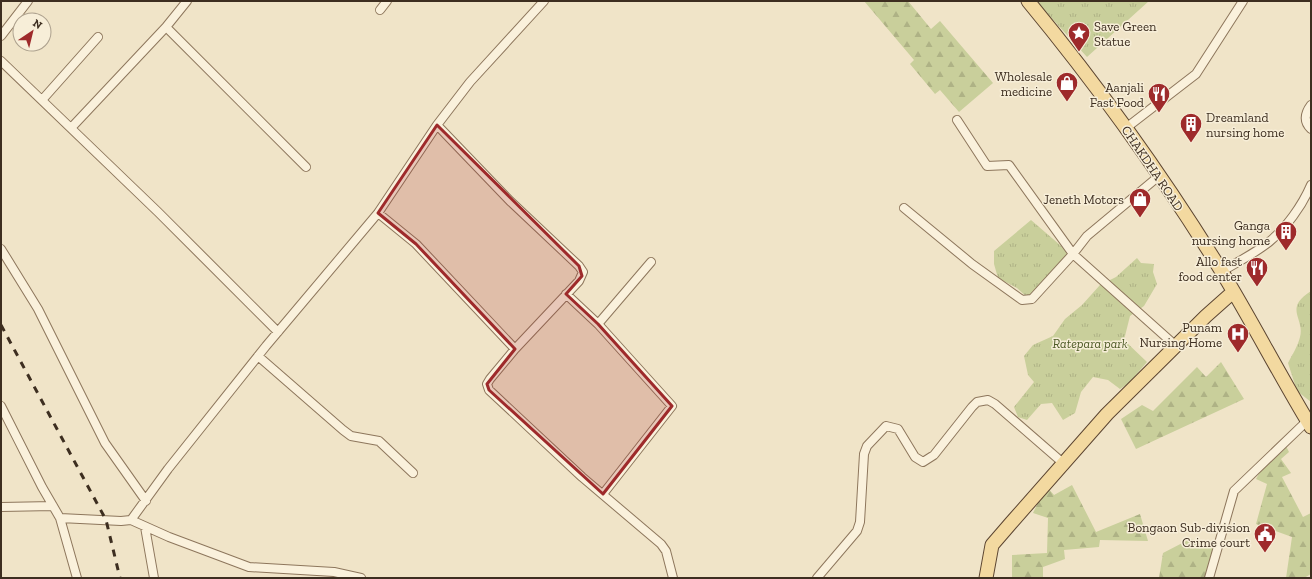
<svg xmlns="http://www.w3.org/2000/svg" width="1312" height="579" font-family="'Zilla Slab',serif">
<style>
.forest{fill:url(#forest-firs)}
.park{fill:url(#park-tufts)}
.lines{fill:none;stroke-linecap:round;stroke-linejoin:round}
.street-casing{stroke:#8d765c;stroke-width:10}
.primary-casing{stroke:#5b4430;stroke-width:15}
.street{stroke:#faf1dc;stroke-width:8}
.primary{stroke:#f3d9a0;stroke-width:13}
.rail{stroke:#3d2e20;stroke-width:3;stroke-dasharray:7 7;stroke-linecap:butt}
.marked{fill:#9e2a2b;fill-opacity:0.2;stroke:#9e2a2b;stroke-width:3;stroke-linejoin:round}
.labels{text-anchor:middle;stroke-width:3;stroke-linejoin:round;paint-order:stroke}
.poi-label{font-size:13px;fill:#3d2e20;stroke:#f7eed8;text-anchor:end}
.street-label{font-size:13px;fill:#3d2e20;stroke:#f7eed8}
.park-label{font-size:13px;font-style:italic;fill:#4d5a26;stroke:#f7eed8}
</style>
<defs>
<pattern id="forest-firs" width="22" height="20" patternUnits="userSpaceOnUse"><rect width="22" height="20" fill="#c9cf9b"/><path d="M5 1l3.5 6h-7zM16 11l3.5 6h-7z" fill="#aeb285"/></pattern>
<pattern id="park-tufts" width="24" height="20" patternUnits="userSpaceOnUse"><rect width="24" height="20" fill="#c9cf9b"/><path d="M3 7l-1-3M5 7V3M7 7l1-3M15 17l-1-3M17 17v-4M19 17l1-3" fill="none" stroke="#aeb285"/></pattern>
</defs>
<rect width="100%" height="100%" fill="#f0e4c8"/>
<path class="forest" d="M 864,1 L 908,1 L 931,29 L 940,21 L 993,83 L 959,112 L 940,90 L 935,94 L 910,64 L 914,60 Z
M 1221,362 L 1244,399 L 1136,449 L 1121,419 L 1142,405 L 1153,411 L 1197,367 L 1206,377 Z
M 1283,440 L 1289,452 L 1281,459 L 1291,473 L 1282,477 L 1303,517 L 1311,513 L 1311,574 L 1304,578 L 1286,578 L 1292,537 L 1256,524 L 1267,484 L 1256,479 L 1274,446 Z
M 1072,485 L 1096,532 L 1140,514 L 1148,541 L 1100,540 L 1099,547 L 1064,550 L 1065,559 L 1043,567 L 1043,578 L 1012,578 L 1012,555 L 1047,553 L 1048,518 L 1033,513 L 1046,486 L 1054,495 Z
M 1190,539 L 1214,544 L 1207,578 L 1159,578 L 1163,553 Z"/>
<path class="park" d="M 1036,1 L 1149,1 L 1087,57 Z
M 1031,220 L 1067,251 L 1069,259 L 1030,300 L 1017,288 L 998,278 L 994,264 L 994,251 Z
M 1137,258 L 1141,263 L 1154,264 L 1153,272 L 1157,284 L 1144,306 L 1130,316 L 1124,340 L 1147,362 L 1129,383 L 1120,389 L 1108,380 L 1093,377 L 1081,392 L 1075,413 L 1063,420 L 1052,403 L 1041,404 L 1027,420 L 1018,417 L 1014,407 L 1034,382 L 1028,375 L 1024,356 L 1033,345 L 1053,336 L 1065,319 L 1082,305 L 1100,285 L 1116,277 Z
M 1311,291 L 1311,402 L 1297,391 L 1288,363 C 1292,355 1298,346 1300,337 C 1305,318 1283,309 1311,291 Z"/>
<g class="lines">
<g class="street-casing">
<path id="street" d="M 380,10 L 387,1
M 166,27 L 306,167
M 1,36 L 28,1
M 1,61 L 158,212 L 278,332
M 42,100 L 98,37
M 1311,105 C 1305,113 1303,121 1311,129
M 957,120 L 987,166 L 1009,165 L 1073,254 L 1176,346
M 437,125 L 510,201 L 579,266 L 583,272 L 579,281 L 515,349
M 71,128 L 166,27 L 187,1
M 1126,128 L 1196,74 L 1243,1
M 904,208 L 972,264 L 1022,300 L 1032,299 L 1073,254 L 1087,236 L 1159,176
M 378,213 L 416,244 L 515,349 L 490,379 L 487,384 L 489,390 L 582,477 L 661,544 L 666,551 L 673,578
M 1,249 L 38,309 L 105,443 L 146,501
M 1221,272 C 1237,262 1254,254 1269,242 C 1286,228 1302,206 1311,185
M 566,294 L 598,324 L 651,262
M 598,324 L 672,406 L 603,494
M 258,356 L 343,430 L 351,436 L 379,441 L 413,473
M 1,406 L 42,487 L 60,518 L 121,521 L 131,520 L 168,469 L 266,346 L 378,213 L 437,125 L 470,82 L 544,1
M 1,507 L 53,506
M 60,518 L 77,578
M 131,520 L 169,537 L 249,567 L 334,572 L 361,578
M 145,527 L 154,578
M 817,578 L 857,531 L 860,522 L 864,454 L 867,446 L 886,426 L 898,429 L 915,457 L 923,462 L 934,455 L 972,407 L 977,402 L 988,400 L 995,404 L 1063,463
M 1209,578 L 1234,491 L 1307,421"/>
</g>
<g class="primary-casing">
<path id="primary" d="M 1028,1 C 1099,87 1164,178 1222,272 C 1253,323 1280,376 1311,427
M 986,578 L 992,545 L 1011,523 L 1107,414 L 1206,316 L 1233,292"/>
</g>
<use href="#street" class="street"/>
<use href="#primary" class="primary"/>
<path class="rail" d="M 1,325 L 106,520 L 120,578"/>
</g>
<path class="marked" d="M 437,125 L 579,266 L 582,276 L 566,294 L 598,324 L 672,406 L 603,494 L 489,390 L 487,384 L 515,349 L 416,244 L 378,213 Z"/>
<defs>
<g id="sight-pin" transform="scale(1.15)"><path d="M0 17L-7.5 6A9.5 9.5 0 1 1 7.5 6Z" fill="#9e2a2b" stroke="#f7eed8"/><path d="M0-6L1.8-2.2L6-1.7L2.9 1.2L3.7 5.4L0 3.3L-3.7 5.4L-2.9 1.2L-6-1.7L-1.8-2.2Z" fill="#fff"/></g>
<g id="shop-pin" transform="scale(1.15)"><path d="M0 17L-7.5 6A9.5 9.5 0 1 1 7.5 6Z" fill="#9e2a2b" stroke="#f7eed8"/><path d="M-5-2.5h2.3a2.7 3.5 0 0 1 5.4 0H5L5.5 6h-11ZM-1.5-2.5h3a1.5 2.3 0 0 0-3 0Z" fill="#fff"/></g>
<g id="restaurant-pin" transform="scale(1.15)"><path d="M0 17L-7.5 6A9.5 9.5 0 1 1 7.5 6Z" fill="#9e2a2b" stroke="#f7eed8"/><path d="M-5-6h1v4h1v-4h1v4h1v-4h1v5L-1.5 .5V6h-2V.5L-5-1ZM5-6V6H3V1.5H1.5Q1.5-4 5-6Z" fill="#fff"/></g>
<g id="building-pin" transform="scale(1.15)"><path d="M0 17L-7.5 6A9.5 9.5 0 1 1 7.5 6Z" fill="#9e2a2b" stroke="#f7eed8"/><path d="M-4-6H4V6H1V3H-1V6H-4ZM-2.5-4.3h1.7v1.8h-1.7ZM.8-4.3h1.7v1.8H.8ZM-2.5-1h1.7V.8h-1.7ZM.8-1h1.7V.8H.8Z" fill="#fff"/></g>
<g id="hospital-pin" transform="scale(1.15)"><path d="M0 17L-7.5 6A9.5 9.5 0 1 1 7.5 6Z" fill="#9e2a2b" stroke="#f7eed8"/><path d="M-5-5h3v3.5h4V-5h3V5h-3V1.5h-4V5h-3Z" fill="#fff"/></g>
<g id="civic-pin" transform="scale(1.15)"><path d="M0 17L-7.5 6A9.5 9.5 0 1 1 7.5 6Z" fill="#9e2a2b" stroke="#f7eed8"/><path d="M-.6-6.5H3V-4.5H.6V-3L4-1V1h2V6H-6V1h2V-1L-.6-3ZM-1.2 2.5V6h2.4V2.5Z" fill="#fff"/></g>
</defs>
<g fill-rule="evenodd">
<use href="#sight-pin" x="1079" y="33"/>
<use href="#shop-pin" x="1067" y="83"/>
<use href="#restaurant-pin" x="1159" y="94"/>
<use href="#building-pin" x="1191" y="124"/>
<use href="#shop-pin" x="1140" y="199"/>
<use href="#building-pin" x="1286" y="232"/>
<use href="#restaurant-pin" x="1257" y="268"/>
<use href="#hospital-pin" x="1238" y="334"/>
<use href="#civic-pin" x="1265" y="534"/>
</g>
<g class="labels">
<g class="poi-label">
<text x="1094" y="31" text-anchor="start">Save Green<tspan x="1094" dy="15">Statue</tspan></text>
<text x="1052" y="81">Wholesale<tspan x="1052" dy="15">medicine</tspan></text>
<text x="1144" y="92">Aanjali<tspan x="1144" dy="15">Fast Food</tspan></text>
<text x="1206" y="122" text-anchor="start">Dreamland<tspan x="1206" dy="15">nursing home</tspan></text>
<text x="1124" y="204">Jeneth Motors</text>
<text x="1270" y="230">Ganga<tspan x="1270" dy="15">nursing home</tspan></text>
<text x="1242" y="266">Allo fast<tspan x="1242" dy="15">food center</tspan></text>
<text x="1222" y="332">Punam<tspan x="1222" dy="15">Nursing Home</tspan></text>
<text x="1250" y="532">Bongaon Sub-division<tspan x="1250" dy="15">Crime court</tspan></text>
</g>
<g class="street-label">
<text transform="translate(1153 168) rotate(56)" y="5">CHAKDHA ROAD</text>
</g>
<g class="park-label">
<text x="1090" y="348">Ratepara park</text>
</g>
</g>
<rect width="1312" height="579" fill="none" stroke="#3d2e20" stroke-width="4"/>
<g transform="translate(32 32) rotate(35)"><circle r="19" fill="#f7eed8" stroke="#ada18e"/>
<path d="M0-3L7 15L0 10L-7 15Z" fill="#9e2a2b"/>
<text y="-6" font-size="11" font-weight="bold" text-anchor="middle" fill="#3d2e20">N</text>
</g>
</svg>
